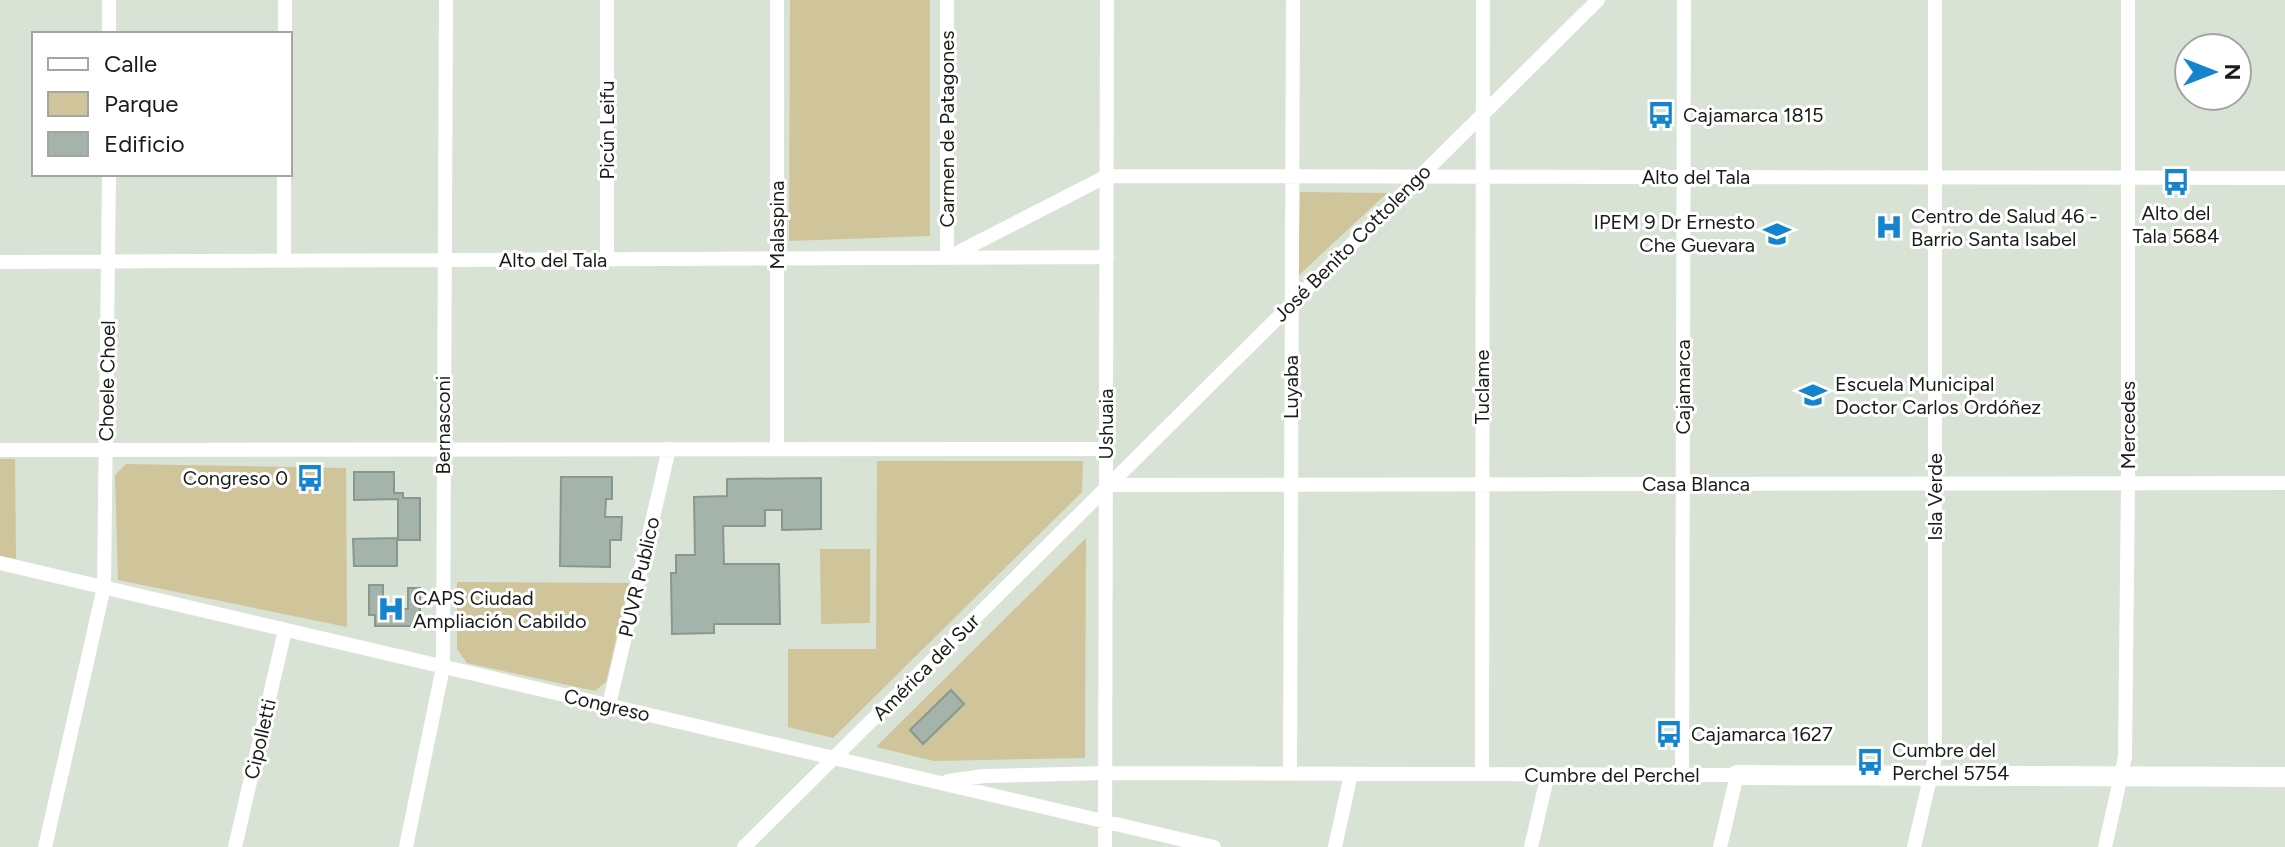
<svg xmlns="http://www.w3.org/2000/svg" width="2285" height="847" font-family="Figtree,sans-serif">
<style>
.green{fill:#cfc49a}
.building{fill:#a5b4ab;stroke:#89988f;stroke-width:2}
.lines{fill:none;stroke-linecap:round;stroke-linejoin:round}
.minor{stroke:#fff;stroke-width:14}
.secondary{stroke:#fff;stroke-width:20}
.labels{text-anchor:middle;stroke-width:6;stroke-linejoin:round;paint-order:stroke}
.poi-label{font-size:20px;fill:#191c18;stroke:#fff;text-anchor:start}
.street-label{font-size:20px;fill:#191c18;stroke:#fff}
</style>
<rect width="100%" height="100%" fill="#d8e3d5"/>
<path class="green" d="M 790,0 L 930,0 L 930,236 L 789,241 Z
M 1300,192 L 1387,193 L 1298,276 Z
M 0,459 L 15,459 L 16,559 L 0,556 Z
M 877,461 L 1083,461 L 1082,492 L 833,738 L 788,727 L 788,649 L 876,649 Z
M 126,464 L 346,468 L 347,627 L 118,580 L 115,475 Z
M 1086,538 L 1085,758 L 934,761 L 876,747 Z
M 820,549 L 870,549 L 870,623 L 821,624 Z
M 457,582 L 629,583 L 606,682 L 595,691 L 467,663 L 457,649 Z"/>
<path class="building" d="M 354,472 L 394,472 L 394,493 L 403,493 L 403,498 L 420,498 L 420,540 L 397,540 L 397,566 L 354,566 L 353,539 L 398,538 L 398,499 L 354,500 Z
M 561,477 L 612,477 L 612,499 L 606,499 L 605,517 L 622,517 L 621,540 L 610,540 L 610,567 L 560,566 Z
M 821,478 L 821,529 L 782,530 L 782,510 L 765,510 L 765,526 L 723,526 L 724,564 L 779,564 L 780,624 L 714,624 L 714,633 L 672,634 L 671,573 L 676,573 L 676,555 L 695,555 L 694,497 L 727,496 L 727,479 Z
M 369,585 L 383,585 L 383,609 L 408,609 L 408,588 L 420,588 L 420,626 L 375,626 L 375,615 L 369,615 Z
M 951,690 L 964,704 L 923,744 L 910,730 Z"/>
<g class="lines">
<path class="minor" d="M 947,0 L 947,258 L 1107,176 L 2285,178
M 109,34 L 109,0
M 285,34 L 285,0
M 607,259 L 607,0
M 284,261 L 284,174
M 0,262 L 1107,257
M 777,449 L 777,0
M 0,450 L 1106,449
M 1106,485 L 2285,483
M 0,563 L 1214,847
M 609,705 L 669,449
M 1290,773 L 1293,0
M 1482,774 L 1483,0
M 1682,775 L 1684,0
M 948,781 L 984,776 L 1105,773 L 1737,775 L 1720,847
M 45,847 L 104,587 L 109,174
M 235,847 L 285,630
M 406,847 L 443,667 L 446,0
M 744,847 L 1598,0
M 1105,847 L 1107,0
M 1335,847 L 1351,774
M 1531,847 L 1548,774
M 1914,847 L 1935,757 L 1935,0
M 2105,847 L 2125,757 L 2128,483 L 2128,0"/>
<path class="secondary" d="M 1737,775 L 2285,777"/>
</g>
<defs>
<g id="bus-bare" transform="scale(2.16)"><path d="M-5-6H5V4H4V6H2V4H-2V6H-4V4H-5ZM-3.5-4V0h7V-4ZM-3.5 1.2v1.5H-2V1.2ZM2 1.2v1.5H3.5V1.2Z" fill="#1384cd" stroke="#fff" stroke-width="2.5" paint-order="stroke"/></g>
<g id="hospital-bare" transform="scale(2.16)"><path d="M-5-5h3v3.5h4V-5h3V5h-3V1.5h-4V5h-3Z" fill="#1384cd" stroke="#fff" stroke-width="2.5" paint-order="stroke"/></g>
<g id="school-bare" transform="scale(2.16)"><path d="M0-5L7-2L0 1L-7-2ZM-4 1L0 2.5L4 1V4Q0 6-4 4Z" fill="#1384cd" stroke="#fff" stroke-width="2.5" paint-order="stroke"/></g>
</defs>
<g fill-rule="evenodd">
<use href="#bus-bare" x="1661" y="115"/>
<use href="#bus-bare" x="2176" y="182"/>
<use href="#hospital-bare" x="1889" y="227"/>
<use href="#school-bare" x="1777" y="234"/>
<use href="#school-bare" x="1813" y="395"/>
<use href="#bus-bare" x="310" y="478"/>
<use href="#hospital-bare" x="391" y="609"/>
<use href="#bus-bare" x="1669" y="734"/>
<use href="#bus-bare" x="1870" y="762"/>
</g>
<g class="labels">
<g class="poi-label">
<text x="1683" y="122">Cajamarca 1815</text>
<text x="2176" y="220" text-anchor="middle">Alto del<tspan x="2176" dy="23">Tala 5684</tspan></text>
<text x="1911" y="223">Centro de Salud 46 -<tspan x="1911" dy="23">Barrio Santa Isabel</tspan></text>
<text x="1755" y="229" text-anchor="end">IPEM 9 Dr Ernesto<tspan x="1755" dy="23">Che Guevara</tspan></text>
<text x="1835" y="391">Escuela Municipal<tspan x="1835" dy="23">Doctor Carlos Ordóñez</tspan></text>
<text x="288" y="485" text-anchor="end">Congreso 0</text>
<text x="413" y="605">CAPS Ciudad<tspan x="413" dy="23">Ampliación Cabildo</tspan></text>
<text x="1691" y="741">Cajamarca 1627</text>
<text x="1892" y="757">Cumbre del<tspan x="1892" dy="23">Perchel 5754</tspan></text>
</g>
<g class="street-label">
<text transform="translate(947 129) rotate(-90)" y="7">Carmen de Patagones</text>
<text transform="translate(607 130) rotate(-90)" y="7">Picún Leifu</text>
<text x="1696" y="184">Alto del Tala</text>
<text transform="translate(777 225) rotate(-90)" y="7">Malaspina</text>
<text transform="translate(1352 243) rotate(-45)" y="7">José Benito Cottolengo</text>
<text x="553" y="267">Alto del Tala</text>
<text transform="translate(107 381) rotate(-89)" y="7">Choele Choel</text>
<text transform="translate(1291 387) rotate(-90)" y="7">Luyaba</text>
<text transform="translate(1482 387) rotate(-90)" y="7">Tuclame</text>
<text transform="translate(1683 387) rotate(-90)" y="7">Cajamarca</text>
<text transform="translate(1106 424) rotate(-90)" y="7">Ushuaia</text>
<text transform="translate(443 425) rotate(-90)" y="7">Bernasconi</text>
<text transform="translate(2128 425) rotate(-90)" y="7">Mercedes</text>
<text x="1696" y="491">Casa Blanca</text>
<text transform="translate(1935 497) rotate(-90)" y="7">Isla Verde</text>
<text transform="translate(639 577) rotate(-77)" y="7">PUVR Publico</text>
<text transform="translate(926 667) rotate(-45)" y="7">América del Sur</text>
<text transform="translate(607 705) rotate(13)" y="7">Congreso</text>
<text transform="translate(260 739) rotate(-77)" y="7">Cipolletti</text>
<text x="1612" y="782">Cumbre del Perchel</text>
</g>
</g>
<rect x="32" y="32" width="260" height="144" fill="#ffffff" stroke="#a3a4a3" stroke-width="2"/>
<rect x="48" y="58" width="40" height="12" fill="#ffffff" stroke="#a3a4a3" stroke-width="2"/>
<text x="104" y="72" font-size="24" fill="#191c18">Calle</text>
<rect x="48" y="92" width="40" height="24" fill="#cfc49a" stroke="#a3a4a3" stroke-width="2"/>
<text x="104" y="112" font-size="24" fill="#191c18">Parque</text>
<rect x="48" y="132" width="40" height="24" fill="#a5b4ab" stroke="#a3a4a3" stroke-width="2"/>
<text x="104" y="152" font-size="24" fill="#191c18">Edificio</text>
<g transform="translate(2213 72) rotate(90)"><circle r="38" fill="#ffffff" stroke="#a3a4a3" stroke-width="2"/>
<path d="M0-6L14 30L0 20L-14 30Z" fill="#1384cd"/>
<text y="-12" font-size="22" font-weight="bold" text-anchor="middle" fill="#191c18">N</text>
</g>
</svg>
